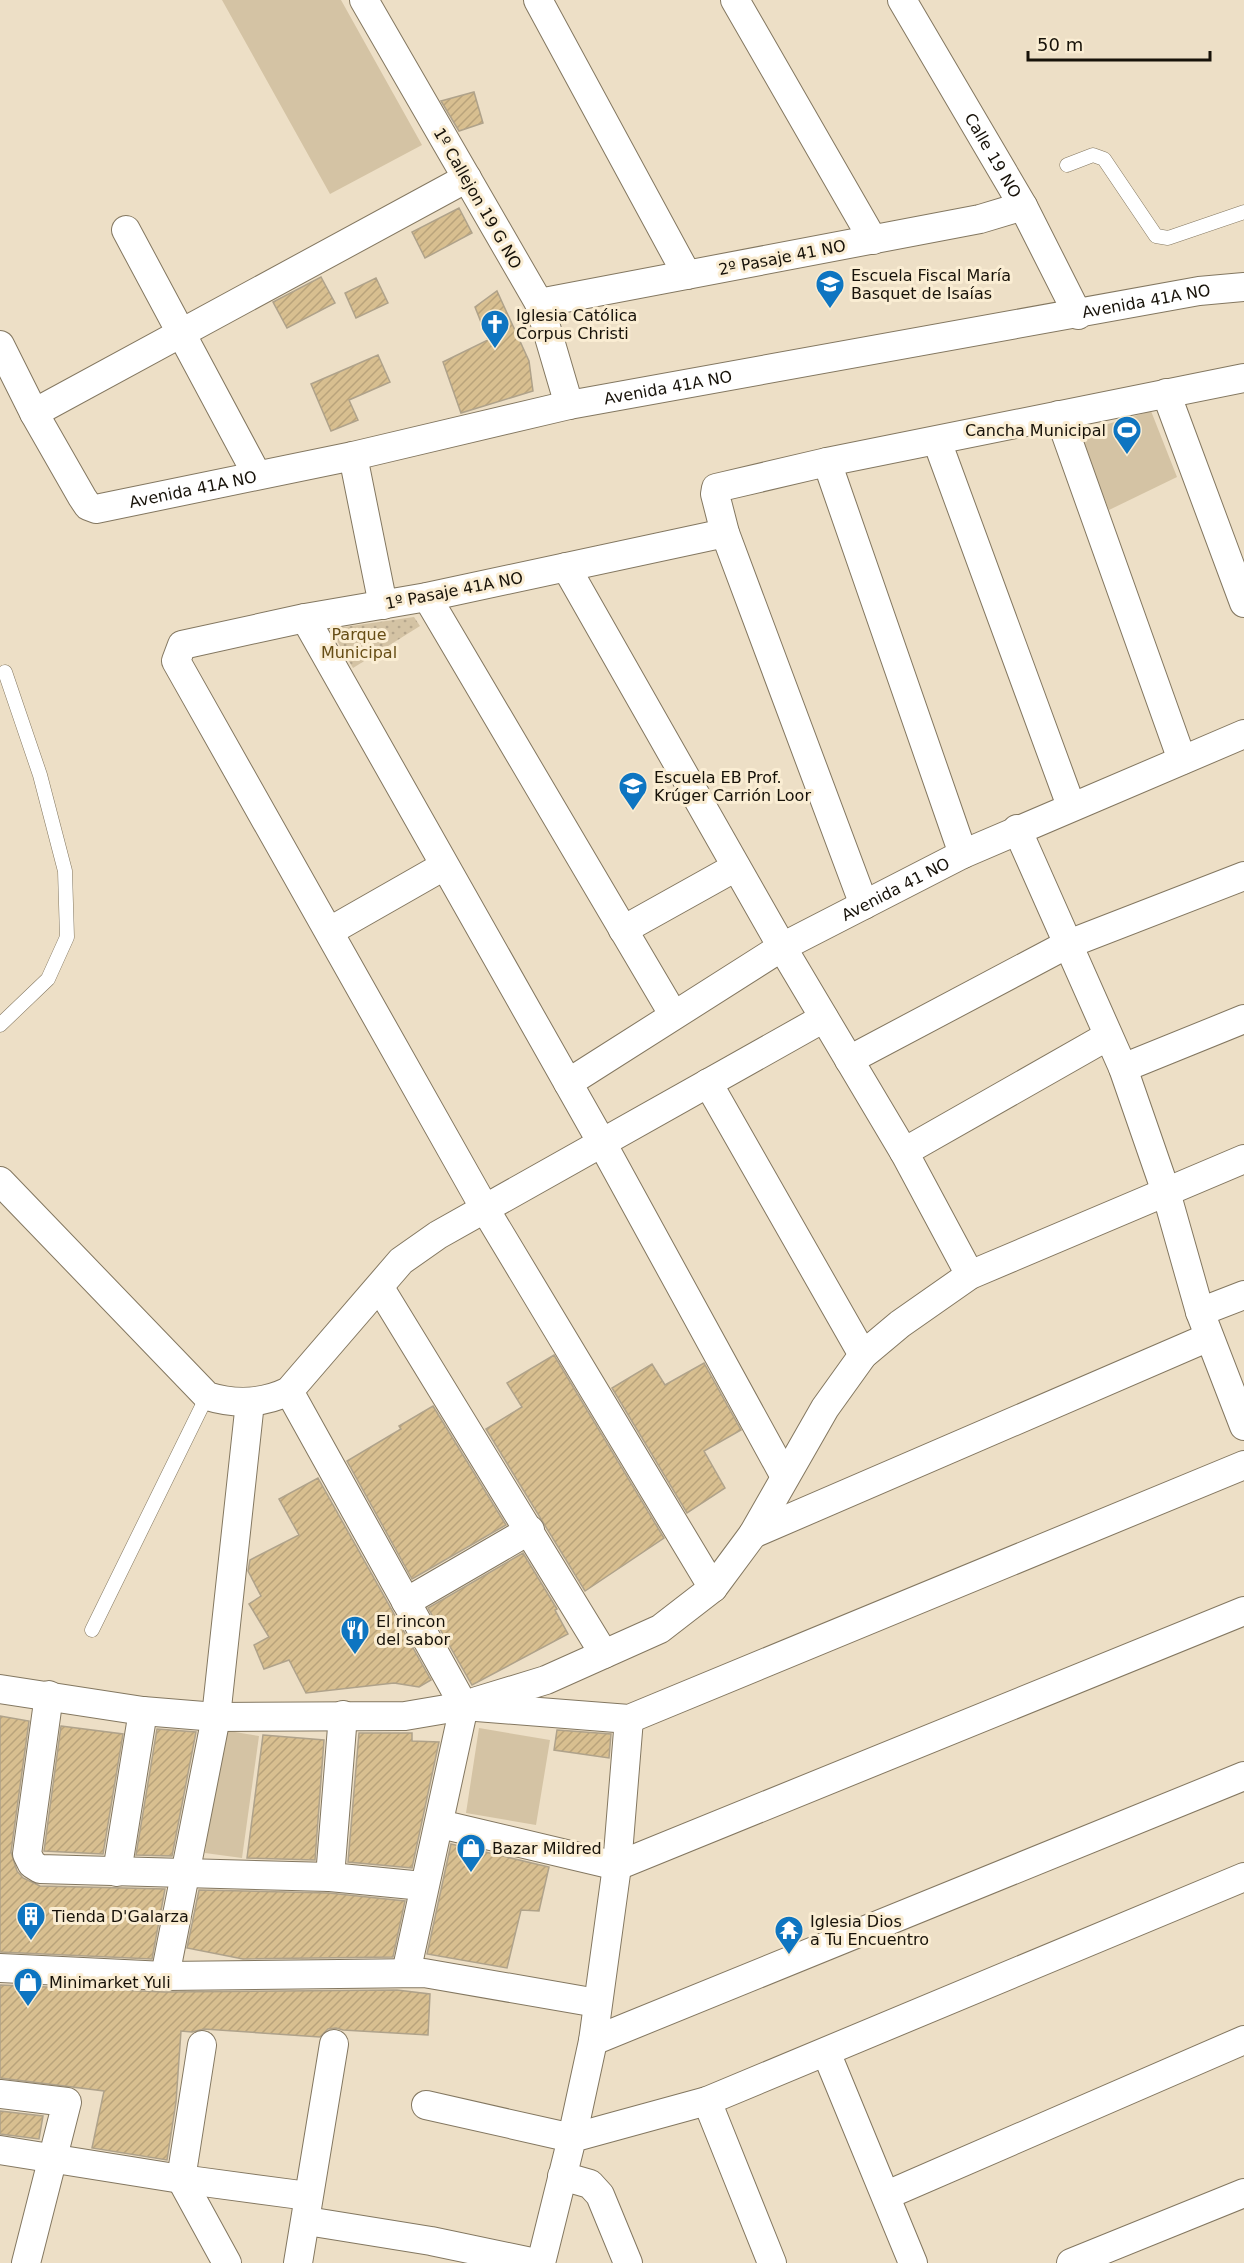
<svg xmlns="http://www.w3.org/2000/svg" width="1244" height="2263" font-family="'DejaVu Sans',sans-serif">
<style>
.grass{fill:#d4c3a4}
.park{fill:url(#park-dots)}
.building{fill:url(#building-hatch);stroke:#afa28a;stroke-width:1.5}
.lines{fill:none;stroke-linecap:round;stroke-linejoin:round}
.lane-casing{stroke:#837760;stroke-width:15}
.street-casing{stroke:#837760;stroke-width:30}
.lane{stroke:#fff;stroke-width:14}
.street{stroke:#fff;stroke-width:28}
.labels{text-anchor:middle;stroke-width:6;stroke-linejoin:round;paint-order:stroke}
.street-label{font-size:16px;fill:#171209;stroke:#faedd3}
.poi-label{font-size:16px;fill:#171209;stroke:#faedd3;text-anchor:start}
.park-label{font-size:16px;fill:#664d15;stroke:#faedd3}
</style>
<defs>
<pattern id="park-dots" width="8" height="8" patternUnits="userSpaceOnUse" patternTransform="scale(1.5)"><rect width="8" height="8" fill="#d4c3a4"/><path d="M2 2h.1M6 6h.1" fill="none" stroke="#b5a68c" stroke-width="1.8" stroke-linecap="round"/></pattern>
<pattern id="building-hatch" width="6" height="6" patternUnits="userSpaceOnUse" patternTransform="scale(1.5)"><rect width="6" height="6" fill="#d8bf90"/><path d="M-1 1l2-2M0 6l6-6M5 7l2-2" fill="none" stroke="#b9a37b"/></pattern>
</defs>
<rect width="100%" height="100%" fill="#eddfc6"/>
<path class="grass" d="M 222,0 L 341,0 L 422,145 L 330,194 Z
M 1151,411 L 1177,477 L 1109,510 L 1078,433 Z
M 479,1728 L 550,1740 L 536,1825 L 466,1813 Z
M 223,1730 L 259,1736 L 242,1858 L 205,1853 Z"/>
<path class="park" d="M 414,617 L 420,626 L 353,668 L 330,629 Z"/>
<path class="building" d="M 474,92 L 483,123 L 459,131 L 441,101 Z
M 459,208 L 472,233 L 425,258 L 412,232 Z
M 321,277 L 335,303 L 287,328 L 273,302 Z
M 376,278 L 388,303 L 356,318 L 345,293 Z
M 497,291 L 529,361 L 533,391 L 461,413 L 443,362 L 488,340 L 475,307 Z
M 378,355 L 390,382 L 349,400 L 358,420 L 331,431 L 311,384 Z
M 554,1355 L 664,1538 L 585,1591 L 486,1429 L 522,1407 L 507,1383 Z
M 704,1363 L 741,1430 L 704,1451 L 725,1488 L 687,1513 L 612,1388 L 652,1364 L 665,1385 Z
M 433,1406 L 506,1525 L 412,1579 L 347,1461 L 401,1429 L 399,1426 Z
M 318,1478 L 431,1680 L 419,1687 L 394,1683 L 306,1693 L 289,1660 L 264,1669 L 254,1645 L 269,1637 L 249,1604 L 261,1596 L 248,1571 L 250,1560 L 299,1535 L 279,1499 Z
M 523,1553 L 557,1609 L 555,1610 L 568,1634 L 472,1685 L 428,1608 Z
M 0,1716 L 29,1721 L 11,1852 L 17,1871 L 23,1878 L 40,1886 L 165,1889 L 152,1959 L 0,1952 Z
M 61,1726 L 123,1734 L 103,1854 L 44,1851 Z
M 157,1729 L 196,1732 L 172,1856 L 136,1855 Z
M 557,1730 L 611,1734 L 609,1758 L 554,1750 Z
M 359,1733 L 412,1733 L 412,1741 L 439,1742 L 412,1868 L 348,1862 Z
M 263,1735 L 324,1740 L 315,1860 L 247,1858 Z
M 451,1844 L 549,1867 L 539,1911 L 521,1910 L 507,1968 L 427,1954 Z
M 199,1890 L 329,1893 L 405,1901 L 393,1957 L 243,1959 L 187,1948 Z
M 0,1985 L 165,1992 L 397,1990 L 430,1994 L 428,2035 L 343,2030 L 336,2028 L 328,2029 L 320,2037 L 204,2029 L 192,2032 L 181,2031 L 176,2102 L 167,2160 L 92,2148 L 104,2091 L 0,2078 Z
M 0,2111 L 43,2116 L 39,2139 L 0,2134 Z"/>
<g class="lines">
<g class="lane-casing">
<path id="lane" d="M 1067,165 L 1093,155 L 1104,159 L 1156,236 L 1168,238 L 1244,212
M 0,1025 L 48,979 L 67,937 L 65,871 L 40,775 L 5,672
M 92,1630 L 207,1396"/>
</g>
<g class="street-casing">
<g id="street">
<path d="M 364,0 L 539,303 L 569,405"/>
<path d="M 538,0 L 687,275"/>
<path d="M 735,0 L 873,240"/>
<path id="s1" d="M 902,0 L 1023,206 L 1078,315"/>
<path d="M 126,230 L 257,475"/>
<path d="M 539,303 L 980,219 L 1023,206"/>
<path id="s2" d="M 0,345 L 34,413 L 82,497 L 88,506 L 96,509 L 353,456 L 569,405 L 1199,291 L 1244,287"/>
<path d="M 1166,393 L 1244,603"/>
<path d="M 34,413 L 467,178"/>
<path d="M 1059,415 L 1182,760"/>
<path d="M 937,441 L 1071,806"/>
<path d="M 353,456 L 383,605"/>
<path d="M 827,462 L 963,854"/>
<path d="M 566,567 L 782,947 L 904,1152 L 970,1275"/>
<path d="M 427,597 L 673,1014"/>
<path d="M 305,618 L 602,1143 L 784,1475"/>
<path d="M 1017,829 L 1123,1068 L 1166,1192 L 1200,1312 L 1244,1426"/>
<path d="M 864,905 L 725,533 L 715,494 L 716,488 L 827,462 L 1244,378"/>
<path d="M 623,930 L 736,867"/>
<path d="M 330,931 L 444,866"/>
<path d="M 849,1060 L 1066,945 L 1244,876"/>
<path d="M 1123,1068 L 1244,1019"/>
<path id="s3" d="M 568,1083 L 782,947 L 963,854 L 1244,734"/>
<path d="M 708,1083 L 863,1355"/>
<path d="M 904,1152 L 1108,1036"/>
<path d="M 0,1181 L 207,1396 C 236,1405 262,1404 289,1391 L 401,1261 L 438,1235 L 824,1018"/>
<path d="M 380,1288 L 604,1654"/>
<path d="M 1200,1312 L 1244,1295"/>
<path d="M 289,1391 L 464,1706 L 406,1973"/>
<path d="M 753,1534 L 1209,1337"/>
<path d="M 713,1588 L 485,1209 L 176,661 L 182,645 L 305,618 L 427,597 L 725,533"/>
<path d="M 406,1602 L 530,1530"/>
<path d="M 0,1689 L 143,1711 L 216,1717 L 405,1716 L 464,1706 L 629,1719 L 1244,1465"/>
<path d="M 49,1695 L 27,1854 L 32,1864 L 40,1869 L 330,1877 L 423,1886"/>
<path d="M 477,1701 L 546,1680 L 660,1629 L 713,1588 L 753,1534 L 825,1408 L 863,1355 L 900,1324 L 970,1275 L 1244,1159"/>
<path d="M 440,1824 L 617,1866 L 1244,1611"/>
<path d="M 117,1872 L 143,1711"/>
<path d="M 330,1877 L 343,1715"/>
<path d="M 0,1968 L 165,1976 L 424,1973 L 597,2003"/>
<path d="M 165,1976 L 216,1717 L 250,1402"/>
<path d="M 593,2041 L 1244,1776"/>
<path d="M 202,2045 L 181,2179 L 227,2263"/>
<path d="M 826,2052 L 913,2263"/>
<path d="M 0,2094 L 67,2102 L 26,2263"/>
<path d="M 707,2101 L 772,2263"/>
<path d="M 426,2105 L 572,2138 L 593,2041 L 617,1866 L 629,1719"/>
<path d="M 0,2150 L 181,2179 L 308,2196"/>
<path d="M 562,2176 L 590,2184 L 600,2195 L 628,2263"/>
<path d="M 887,2195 L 1244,2040"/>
<path d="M 307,2221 L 431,2241 L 536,2263"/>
<path d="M 298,2263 L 334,2044"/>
<path d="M 541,2263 L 572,2138 L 707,2101 L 1244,1877"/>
<path d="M 1071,2263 L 1244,2193"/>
</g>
</g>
<use href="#lane" class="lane"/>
<use href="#street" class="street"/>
</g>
<defs>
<g id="school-pin" transform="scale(1.5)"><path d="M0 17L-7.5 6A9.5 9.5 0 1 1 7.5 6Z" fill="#0e75c1" stroke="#faedd3"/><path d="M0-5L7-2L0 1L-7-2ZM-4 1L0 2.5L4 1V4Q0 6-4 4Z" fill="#fff"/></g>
<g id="church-pin" transform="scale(1.5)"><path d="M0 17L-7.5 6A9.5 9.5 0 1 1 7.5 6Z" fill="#0e75c1" stroke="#faedd3"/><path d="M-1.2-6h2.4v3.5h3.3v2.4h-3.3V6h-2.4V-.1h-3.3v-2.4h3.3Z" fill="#fff"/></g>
<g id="stadium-pin" transform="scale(1.5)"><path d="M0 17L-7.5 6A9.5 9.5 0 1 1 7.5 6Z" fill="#0e75c1" stroke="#faedd3"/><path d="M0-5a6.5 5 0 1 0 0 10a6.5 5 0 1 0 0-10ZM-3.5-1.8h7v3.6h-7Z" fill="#fff"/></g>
<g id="restaurant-pin" transform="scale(1.5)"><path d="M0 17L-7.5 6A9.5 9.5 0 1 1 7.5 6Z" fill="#0e75c1" stroke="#faedd3"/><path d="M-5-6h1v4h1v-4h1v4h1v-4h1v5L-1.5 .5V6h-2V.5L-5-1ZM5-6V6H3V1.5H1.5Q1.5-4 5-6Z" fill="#fff"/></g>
<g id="shop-pin" transform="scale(1.5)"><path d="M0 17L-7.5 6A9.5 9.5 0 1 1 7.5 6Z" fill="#0e75c1" stroke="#faedd3"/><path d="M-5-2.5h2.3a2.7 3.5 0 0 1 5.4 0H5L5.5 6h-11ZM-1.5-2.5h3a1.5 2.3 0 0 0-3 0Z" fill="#fff"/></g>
<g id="building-pin" transform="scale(1.5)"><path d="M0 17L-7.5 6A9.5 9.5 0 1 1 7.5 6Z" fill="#0e75c1" stroke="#faedd3"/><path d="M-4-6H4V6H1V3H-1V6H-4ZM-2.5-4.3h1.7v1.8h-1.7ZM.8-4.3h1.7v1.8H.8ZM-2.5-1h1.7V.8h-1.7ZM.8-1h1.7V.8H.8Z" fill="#fff"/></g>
<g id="temple-pin" transform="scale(1.5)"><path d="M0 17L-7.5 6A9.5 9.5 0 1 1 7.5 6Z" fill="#0e75c1" stroke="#faedd3"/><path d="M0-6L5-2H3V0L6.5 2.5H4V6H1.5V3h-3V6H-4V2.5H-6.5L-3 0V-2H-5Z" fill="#fff"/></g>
</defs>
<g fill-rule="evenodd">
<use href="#school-pin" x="830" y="284"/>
<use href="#church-pin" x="495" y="324"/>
<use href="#stadium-pin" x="1127" y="430"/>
<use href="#school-pin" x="633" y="786"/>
<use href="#restaurant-pin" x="355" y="1630"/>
<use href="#shop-pin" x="471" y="1848"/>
<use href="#building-pin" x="31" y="1916"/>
<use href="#temple-pin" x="789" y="1930"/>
<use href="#shop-pin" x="28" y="1982"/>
</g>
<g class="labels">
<g class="street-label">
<text dy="6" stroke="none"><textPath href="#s1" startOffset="180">Calle 19 NO</textPath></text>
<text transform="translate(478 198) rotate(60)" y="6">1º Callejon 19 G NO</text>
<text transform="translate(782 257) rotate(-11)" y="6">2º Pasaje 41 NO</text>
<text dy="6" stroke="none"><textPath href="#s2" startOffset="1263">Avenida 41A NO</textPath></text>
<text dy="6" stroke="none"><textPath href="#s2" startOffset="777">Avenida 41A NO</textPath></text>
<text dy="6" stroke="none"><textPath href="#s2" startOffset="291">Avenida 41A NO</textPath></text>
<text transform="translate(454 590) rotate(-11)" y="6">1º Pasaje 41A NO</text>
<text dy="6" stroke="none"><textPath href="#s3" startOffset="381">Avenida 41 NO</textPath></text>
</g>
<g class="poi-label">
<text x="851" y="281">Escuela Fiscal María<tspan x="851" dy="18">Basquet de Isaías</tspan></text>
<text x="516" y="321">Iglesia Católica<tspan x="516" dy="18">Corpus Christi</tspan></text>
<text x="1106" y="436" text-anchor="end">Cancha Municipal</text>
<text x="654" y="783">Escuela EB Prof.<tspan x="654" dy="18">Krúger Carrión Loor</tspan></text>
<text x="376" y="1627">El rincon<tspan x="376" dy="18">del sabor</tspan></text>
<text x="492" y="1854">Bazar Mildred</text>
<text x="52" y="1922">Tienda D'Galarza</text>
<text x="810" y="1927">Iglesia Dios<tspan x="810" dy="18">a Tu Encuentro</tspan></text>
<text x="49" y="1988">Minimarket Yuli</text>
</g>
<g class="park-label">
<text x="359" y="640">Parque<tspan x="359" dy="18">Municipal</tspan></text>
</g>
</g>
<path d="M1028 51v9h182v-9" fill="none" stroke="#171209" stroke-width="3"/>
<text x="1037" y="51" font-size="18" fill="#171209" stroke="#faedd3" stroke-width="4.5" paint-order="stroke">50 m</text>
</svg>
